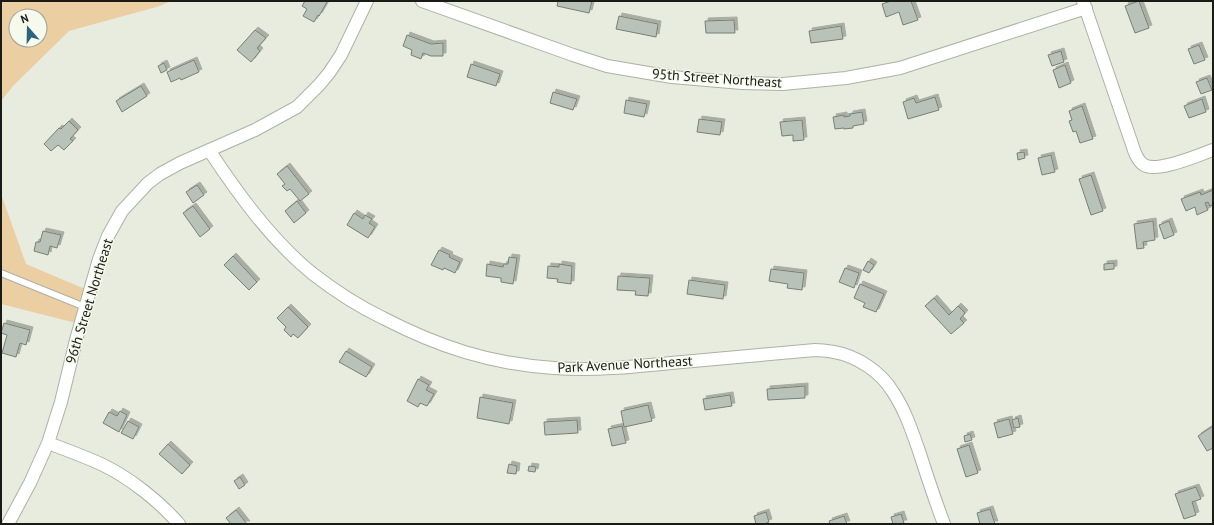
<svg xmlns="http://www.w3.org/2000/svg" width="1214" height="525" font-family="'PT Sans',sans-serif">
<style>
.green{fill:#ebcea2;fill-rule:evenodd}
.building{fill:#b8c2b8;stroke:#778076;filter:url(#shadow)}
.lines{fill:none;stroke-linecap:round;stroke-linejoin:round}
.lane-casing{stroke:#adb1a4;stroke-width:8}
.street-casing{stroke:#adb1a4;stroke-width:14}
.lane{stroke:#fff;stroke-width:6}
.street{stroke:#fff;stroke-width:12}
.labels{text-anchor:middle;stroke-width:3;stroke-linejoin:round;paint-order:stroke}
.street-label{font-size:14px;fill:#1a1b17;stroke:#f5faec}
</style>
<defs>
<filter id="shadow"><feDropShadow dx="3" dy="-3" stdDeviation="0" flood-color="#0004"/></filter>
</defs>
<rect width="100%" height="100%" fill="#e8ecdf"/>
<path class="green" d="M 1,1 L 171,1 L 160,6 L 69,31 L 13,86 L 1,101 ZM 16,16 L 40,16 L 40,40 L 16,40 Z
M 1,194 L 26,264 L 85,289 L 76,323 L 1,304 Z"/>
<path class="building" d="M 305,1 L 326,1 L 327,2 L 319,16 L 318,15 L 314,22 L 303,16 L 307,9 L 302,6 Z
M 558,1 L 592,1 L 589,13 L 557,6 Z
M 891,1 L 911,1 L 918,20 L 903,25 L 899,12 L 886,17 L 882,4 Z
M 1139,1 L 1149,28 L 1135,33 L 1125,6 Z
M 619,16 L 658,24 L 656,37 L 616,29 Z
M 734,20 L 735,33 L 706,33 L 705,21 Z
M 841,26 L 843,39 L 811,43 L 809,31 Z
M 255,30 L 266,38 L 257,48 L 260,51 L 251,62 L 237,50 Z
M 407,35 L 431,44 L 443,43 L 443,56 L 431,56 L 423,53 L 421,59 L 411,55 L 412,50 L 403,46 Z
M 1199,45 L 1205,60 L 1194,64 L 1188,49 Z
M 1061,51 L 1064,62 L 1052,66 L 1048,55 Z
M 194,60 L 199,72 L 181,80 L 180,78 L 171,82 L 167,72 Z
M 164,63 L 167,70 L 161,73 L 158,66 Z
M 471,64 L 500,74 L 496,86 L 467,77 Z
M 1065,65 L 1071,83 L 1059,88 L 1053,70 Z
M 1207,78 L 1212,90 L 1201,94 L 1196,82 Z
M 141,86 L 147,96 L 122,112 L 116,101 Z
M 553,92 L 577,99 L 573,110 L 550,103 Z
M 935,97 L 939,110 L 908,119 L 903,102 L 914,98 L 916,103 Z
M 1202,99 L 1206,112 L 1189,118 L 1184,106 Z
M 626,100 L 647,104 L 644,117 L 624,113 Z
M 1082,106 L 1093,139 L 1080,143 L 1076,131 L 1073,132 L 1069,121 L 1072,120 L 1069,111 Z
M 862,112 L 864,124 L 853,126 L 853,128 L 844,129 L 844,128 L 835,129 L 833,117 L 844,115 L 844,117 L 850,116 L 850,114 Z
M 699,119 L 722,122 L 720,135 L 697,132 Z
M 802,120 L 804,140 L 793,141 L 793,135 L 782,136 L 780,122 Z
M 69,121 L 78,130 L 70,139 L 73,141 L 64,150 L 58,145 L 51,151 L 44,144 L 59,128 L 61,129 Z
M 1024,152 L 1025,158 L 1018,160 L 1017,153 Z
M 1051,155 L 1055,172 L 1042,175 L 1038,158 Z
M 287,166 L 309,194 L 300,201 L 290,189 L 287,191 L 282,186 L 285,184 L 277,174 Z
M 1091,175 L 1103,211 L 1091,215 L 1079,179 Z
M 197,185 L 204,195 L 193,203 L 186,192 Z
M 1213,190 L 1213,205 L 1210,206 L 1208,202 L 1205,203 L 1208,210 L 1197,215 L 1195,207 L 1186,211 L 1181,199 L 1200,192 L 1201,195 Z
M 297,201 L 306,213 L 294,223 L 285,211 Z
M 193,206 L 210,229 L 200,237 L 183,213 Z
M 354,213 L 363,219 L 365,215 L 372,219 L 369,223 L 375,227 L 368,238 L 347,225 Z
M 1153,221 L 1155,240 L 1143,242 L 1144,248 L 1137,249 L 1134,224 Z
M 1169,221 L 1174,235 L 1164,239 L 1159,225 Z
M 43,231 L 61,235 L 57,248 L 50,246 L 48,255 L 34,251 L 36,242 L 40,242 Z
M 439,250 L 450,255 L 449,257 L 460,262 L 455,273 L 444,268 L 443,270 L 431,265 Z
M 233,256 L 257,282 L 249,290 L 224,265 Z
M 509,257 L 517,258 L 513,284 L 501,282 L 501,278 L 486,276 L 487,264 L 503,267 L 504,264 L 508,264 Z
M 868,261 L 874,265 L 869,273 L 863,270 Z
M 1114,263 L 1114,269 L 1104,270 L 1104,264 Z
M 559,264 L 572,266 L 571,284 L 557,282 L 558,279 L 547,278 L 548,266 L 559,267 Z
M 845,268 L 859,273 L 854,288 L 839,282 Z
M 771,269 L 804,273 L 802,290 L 787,288 L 788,284 L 769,281 Z
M 618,276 L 650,278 L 648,296 L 635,295 L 636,291 L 617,290 Z
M 689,280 L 725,285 L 723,299 L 687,294 Z
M 860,284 L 884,294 L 876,312 L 863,307 L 865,303 L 854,298 Z
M 934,298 L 949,315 L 958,306 L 965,313 L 960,319 L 964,323 L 951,334 L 925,306 Z
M 288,307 L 308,327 L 298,338 L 293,334 L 291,337 L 284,330 L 286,327 L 277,318 Z
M 4,323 L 30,330 L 26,345 L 20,343 L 16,357 L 2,353 L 7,335 L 1,333 Z
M 346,351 L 372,367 L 366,377 L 339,362 Z
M 418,379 L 429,385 L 426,390 L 434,394 L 427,406 L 420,403 L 418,407 L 407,401 Z
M 805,386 L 805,398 L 768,400 L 767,389 Z
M 730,395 L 732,406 L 705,410 L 703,399 Z
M 480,397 L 513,403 L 509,424 L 477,418 Z
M 648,405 L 652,421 L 624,427 L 621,411 Z
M 120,411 L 127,415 L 119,432 L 103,423 L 109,412 L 117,416 Z
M 1018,418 L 1020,427 L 1014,428 L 1012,420 Z
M 1009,419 L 1013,434 L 998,438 L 994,423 Z
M 577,420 L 578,433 L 545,435 L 544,422 Z
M 128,421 L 139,427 L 133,439 L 121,433 Z
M 622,426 L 626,443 L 612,446 L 608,429 Z
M 1213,426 L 1213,448 L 1207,451 L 1198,436 Z
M 970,434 L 972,440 L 965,442 L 964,436 Z
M 168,444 L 190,465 L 182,474 L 159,454 Z
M 969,445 L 978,473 L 966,477 L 957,449 Z
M 509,464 L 517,466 L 516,474 L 507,473 Z
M 529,466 L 536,467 L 535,472 L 528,471 Z
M 240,477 L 245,485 L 239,489 L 234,481 Z
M 1196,487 L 1201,499 L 1192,502 L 1196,515 L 1184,519 L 1175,494 Z
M 990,509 L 995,524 L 980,524 L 977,513 Z
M 236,510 L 247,524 L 231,524 L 226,518 Z
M 766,512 L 769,522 L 764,524 L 756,524 L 754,516 Z
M 901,514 L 904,523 L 893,524 L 891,517 Z
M 844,516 L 847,524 L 830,524 L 829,521 Z"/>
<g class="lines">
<g class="lane-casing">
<path id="lane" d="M 1,273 L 85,307"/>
</g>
<g class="street-casing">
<path id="street" d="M 422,1 L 573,55 L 607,66 L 672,77 L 742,83 L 783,84 L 846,78 L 900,68 L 1086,8
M 1083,1 L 1135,153 C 1137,157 1139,162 1144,165 C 1158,173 1198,155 1213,150
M 209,150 C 238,194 272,241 313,274 C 335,291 358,306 383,318 C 439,347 491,364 554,368 C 593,371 632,367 671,363 C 719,359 767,354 815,350 C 821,350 828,351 834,352 C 857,356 881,372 893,392 C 905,410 912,431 919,451 C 927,476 935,500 944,524
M 48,443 C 67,450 86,457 103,465 C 130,478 160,502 179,524
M 8,524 L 30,483 L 48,443 L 61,402 L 76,340 L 99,259 L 108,236 L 122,211 L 148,183 L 160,174 L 180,163 L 255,130 L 297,107 L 319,85 L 329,73 L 341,55 L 367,1"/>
</g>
<use href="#lane" class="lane"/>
<use href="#street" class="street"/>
</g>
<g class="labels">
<g class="street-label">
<text transform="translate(717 78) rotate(4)" y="5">95th Street Northeast</text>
<text transform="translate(89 301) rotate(-73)" y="5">96th Street Northeast</text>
<text transform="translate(625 364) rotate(-3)" y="5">Park Avenue Northeast</text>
</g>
</g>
<rect width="1214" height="525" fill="none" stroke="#1a1b17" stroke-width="4"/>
<g transform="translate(28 28) rotate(340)"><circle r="19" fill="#f5faec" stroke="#9da197"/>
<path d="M0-3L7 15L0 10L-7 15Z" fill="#2b627d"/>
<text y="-6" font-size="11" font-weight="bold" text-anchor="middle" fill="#1a1b17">N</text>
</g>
</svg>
